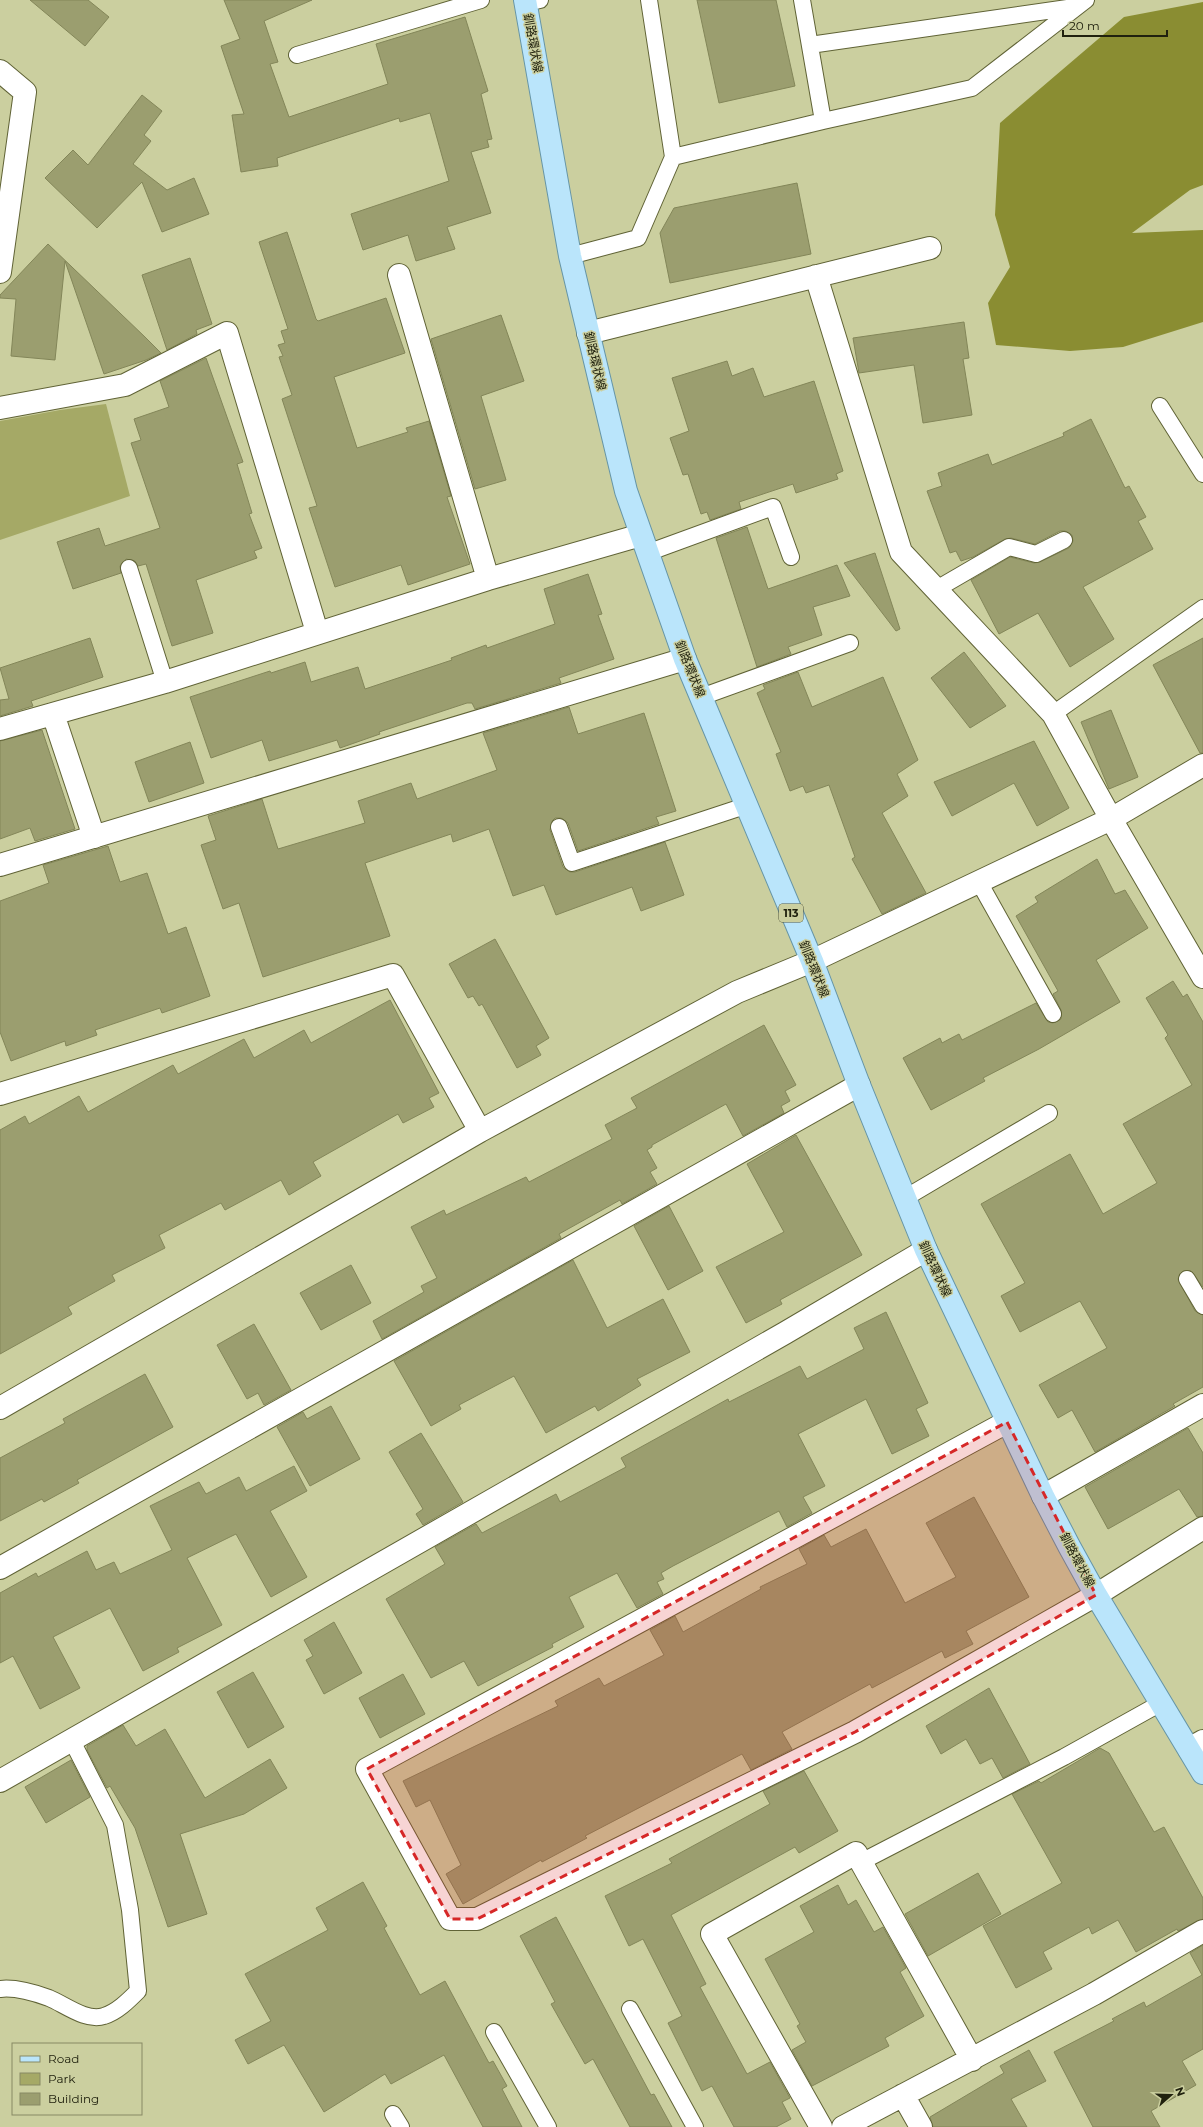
<svg xmlns="http://www.w3.org/2000/svg" width="1203" height="2127" font-family="Montserrat,'Noto Sans JP',sans-serif">
<style>
.green{fill:#a5a966}
.forest{fill:#8a8d32}
.building{fill:#9b9e6f;stroke:#838659}
.lines{fill:none;stroke-linecap:round;stroke-linejoin:round}
.lane-casing{stroke:#606336;stroke-width:18}
.street-casing{stroke:#606336;stroke-width:24}
.primary-casing{stroke:#6695a6;stroke-width:24}
.lane{stroke:#fff;stroke-width:16}
.street{stroke:#fff;stroke-width:22}
.primary{stroke:#bae5fb;stroke-width:22}
.marked{fill:#d62828;fill-opacity:0.2;stroke:#d62828;stroke-width:3;stroke-dasharray:8 5;stroke-linejoin:round}
.labels{text-anchor:middle;stroke-width:3;stroke-linejoin:round;paint-order:stroke}
.shield{fill:#cbcf9f;stroke:#53553a;stroke-width:1}
.shield-label{font-size:11px;font-weight:bold;fill:#20210e}
.street-label{font-size:12px;fill:#20210e;stroke:#cbcf9f}
</style>
<rect width="100%" height="100%" fill="#cbcf9f"/>
<path class="green" d="M 106,404 L 130,496 L 0,540 L 0,421 L 60,410 Z"/>
<path class="forest" d="M 1203,2 L 1203,185 L 1190,190 L 1132,233 L 1203,230 L 1203,322 L 1123,347 L 1070,351 L 996,345 L 988,303 L 1010,267 L 995,215 L 1000,123 L 1124,17 Z"/>
<path class="building" d="M 30,0 L 88,0 L 109,17 L 85,46 Z
M 224,0 L 312,0 L 264,21 L 278,62 L 270,64 L 289,117 L 388,84 L 376,44 L 465,17 L 488,91 L 481,94 L 492,139 L 487,140 L 489,147 L 471,152 L 491,213 L 447,227 L 455,249 L 416,261 L 408,235 L 363,250 L 351,214 L 449,181 L 430,113 L 400,122 L 399,118 L 277,158 L 278,166 L 241,172 L 232,115 L 244,114 L 221,46 L 240,39 Z
M 697,0 L 776,0 L 795,86 L 719,103 Z
M 142,95 L 162,111 L 144,135 L 151,141 L 133,164 L 167,190 L 194,178 L 209,214 L 162,232 L 142,182 L 97,228 L 45,178 L 73,150 L 88,165 Z
M 797,183 L 811,254 L 670,283 L 660,233 L 674,208 Z
M 287,232 L 316,319 L 318,321 L 386,298 L 405,353 L 334,377 L 357,448 L 408,432 L 406,428 L 429,421 L 451,496 L 447,497 L 470,564 L 408,585 L 401,565 L 335,587 L 309,508 L 317,506 L 282,399 L 292,395 L 279,357 L 283,356 L 278,345 L 285,343 L 281,331 L 288,329 L 259,242 Z
M 48,244 L 145,337 L 161,353 L 146,360 L 104,374 L 65,261 L 55,360 L 11,356 L 16,299 L 0,298 L 0,295 Z
M 190,258 L 212,324 L 196,330 L 197,334 L 167,350 L 142,275 Z
M 501,315 L 524,381 L 481,396 L 506,480 L 475,489 L 431,339 Z
M 964,322 L 969,358 L 963,359 L 972,415 L 923,423 L 914,365 L 859,373 L 853,338 Z
M 206,358 L 243,462 L 237,464 L 252,513 L 249,514 L 262,548 L 254,551 L 257,558 L 196,580 L 213,633 L 172,646 L 146,564 L 138,566 L 135,561 L 126,559 L 120,566 L 121,573 L 73,589 L 57,542 L 99,528 L 105,546 L 160,528 L 131,443 L 141,440 L 134,419 L 169,407 L 160,381 Z
M 727,361 L 732,376 L 753,368 L 764,397 L 814,381 L 843,471 L 836,474 L 838,479 L 796,493 L 793,484 L 739,502 L 741,509 L 710,520 L 707,512 L 701,514 L 688,474 L 683,475 L 670,438 L 689,431 L 672,378 Z
M 1091,419 L 1125,488 L 1129,486 L 1146,517 L 1138,521 L 1153,549 L 1083,587 L 1114,639 L 1070,667 L 1038,613 L 999,634 L 971,580 L 1010,557 L 1034,563 L 1040,562 L 1069,548 L 1073,541 L 1072,535 L 1065,531 L 1060,531 L 1035,544 L 1011,538 L 1005,539 L 973,557 L 961,561 L 956,551 L 950,553 L 927,491 L 942,486 L 938,473 L 988,454 L 992,465 L 1064,436 L 1063,433 Z
M 747,527 L 768,589 L 837,565 L 850,596 L 813,607 L 822,635 L 788,647 L 791,654 L 757,667 L 716,538 Z
M 875,553 L 900,629 L 896,631 L 844,563 Z
M 588,574 L 602,614 L 598,615 L 614,659 L 559,678 L 561,683 L 475,709 L 472,703 L 467,703 L 379,732 L 380,734 L 340,748 L 337,740 L 269,761 L 262,740 L 211,758 L 190,697 L 270,671 L 271,673 L 305,662 L 311,682 L 358,667 L 365,689 L 452,660 L 451,658 L 486,645 L 487,648 L 555,624 L 544,589 Z
M 90,638 L 103,677 L 31,701 L 33,706 L 0,716 L 0,700 L 9,699 L 0,668 Z
M 1203,638 L 1203,753 L 1200,753 L 1153,665 Z
M 964,652 L 1006,706 L 970,728 L 931,678 Z
M 798,672 L 812,707 L 883,677 L 918,760 L 897,774 L 908,796 L 882,813 L 926,893 L 882,914 L 852,859 L 855,857 L 829,785 L 806,793 L 803,786 L 790,791 L 776,754 L 781,752 L 757,693 L 765,689 L 763,685 Z
M 569,707 L 578,734 L 644,713 L 676,811 L 656,817 L 659,824 L 578,851 L 568,823 L 561,818 L 555,818 L 552,821 L 550,830 L 563,867 L 570,872 L 575,872 L 665,842 L 684,895 L 641,911 L 632,887 L 556,915 L 544,885 L 513,896 L 489,829 L 453,842 L 451,834 L 365,863 L 390,936 L 263,977 L 239,903 L 223,909 L 201,845 L 216,840 L 208,816 L 262,799 L 278,849 L 365,823 L 358,801 L 411,783 L 417,799 L 497,770 L 483,733 Z
M 1111,710 L 1138,777 L 1109,789 L 1081,722 Z
M 42,730 L 75,829 L 35,841 L 30,828 L 0,839 L 0,741 Z
M 1034,741 L 1069,808 L 1037,826 L 1014,783 L 952,816 L 934,782 Z
M 190,742 L 204,783 L 149,802 L 135,762 Z
M 108,846 L 120,882 L 147,873 L 168,934 L 186,927 L 210,996 L 162,1013 L 160,1008 L 95,1030 L 97,1035 L 66,1046 L 65,1041 L 11,1061 L 0,1032 L 0,901 L 49,883 L 43,865 Z
M 1097,859 L 1115,894 L 1125,890 L 1148,928 L 1096,960 L 1120,1002 L 1039,1049 L 983,1078 L 985,1081 L 931,1110 L 903,1058 L 940,1038 L 942,1043 L 959,1034 L 962,1040 L 1036,1003 L 1048,1022 L 1053,1023 L 1061,1019 L 1061,1010 L 1053,994 L 1058,991 L 1016,916 L 1038,902 L 1035,897 Z
M 495,939 L 549,1038 L 536,1046 L 541,1055 L 517,1068 L 482,1004 L 479,1006 L 473,996 L 468,998 L 449,964 Z
M 1173,981 L 1183,997 L 1187,994 L 1203,1022 L 1203,1287 L 1191,1271 L 1183,1271 L 1178,1279 L 1195,1311 L 1203,1315 L 1203,1387 L 1173,1404 L 1175,1406 L 1095,1452 L 1072,1410 L 1058,1418 L 1039,1385 L 1107,1348 L 1080,1301 L 1020,1332 L 1001,1296 L 1025,1283 L 981,1204 L 1070,1154 L 1103,1214 L 1157,1183 L 1123,1124 L 1192,1085 L 1165,1038 L 1168,1035 L 1146,998 Z
M 390,1000 L 439,1093 L 429,1098 L 434,1107 L 403,1123 L 398,1114 L 313,1162 L 321,1176 L 289,1195 L 281,1180 L 225,1210 L 221,1203 L 159,1235 L 165,1248 L 112,1275 L 115,1281 L 68,1307 L 72,1314 L 0,1354 L 0,1130 L 25,1116 L 29,1124 L 79,1096 L 88,1112 L 173,1065 L 178,1074 L 244,1039 L 254,1058 L 304,1030 L 311,1043 Z
M 764,1025 L 796,1085 L 785,1091 L 790,1101 L 781,1106 L 784,1113 L 743,1136 L 726,1104 L 652,1145 L 652,1147 L 647,1150 L 657,1168 L 650,1172 L 657,1184 L 622,1204 L 620,1200 L 559,1234 L 561,1238 L 382,1339 L 373,1321 L 424,1292 L 421,1286 L 437,1278 L 411,1227 L 444,1210 L 446,1215 L 526,1177 L 529,1182 L 612,1139 L 605,1125 L 637,1108 L 631,1098 Z
M 796,1135 L 862,1255 L 780,1300 L 782,1304 L 746,1323 L 716,1267 L 784,1232 L 747,1164 Z
M 669,1206 L 703,1271 L 668,1290 L 634,1226 Z
M 573,1260 L 607,1328 L 663,1299 L 690,1352 L 637,1379 L 641,1385 L 598,1411 L 595,1406 L 546,1433 L 514,1376 L 459,1405 L 461,1409 L 431,1426 L 394,1361 Z
M 351,1265 L 371,1303 L 321,1330 L 300,1293 Z
M 886,1312 L 928,1403 L 916,1409 L 929,1436 L 892,1454 L 866,1399 L 798,1434 L 825,1486 L 803,1497 L 812,1513 L 787,1527 L 779,1511 L 673,1566 L 661,1573 L 664,1579 L 657,1582 L 663,1594 L 637,1608 L 617,1573 L 569,1597 L 584,1627 L 552,1644 L 553,1647 L 478,1686 L 464,1661 L 431,1678 L 386,1599 L 445,1564 L 435,1547 L 476,1524 L 482,1533 L 556,1494 L 560,1502 L 626,1467 L 621,1458 L 728,1399 L 729,1402 L 800,1366 L 807,1379 L 864,1349 L 854,1328 Z
M 254,1324 L 291,1390 L 264,1405 L 258,1393 L 247,1399 L 217,1345 Z
M 145,1374 L 173,1427 L 77,1480 L 79,1483 L 44,1502 L 42,1499 L 0,1521 L 0,1458 L 65,1423 L 63,1419 Z
M 331,1406 L 360,1459 L 310,1486 L 277,1427 L 303,1412 L 307,1419 Z
M 1188,1428 L 1203,1453 L 1203,1516 L 1197,1517 L 1179,1489 L 1108,1529 L 1085,1487 Z
M 421,1433 L 463,1502 L 423,1525 L 416,1514 L 423,1509 L 389,1452 Z
M 294,1466 L 307,1491 L 270,1511 L 307,1577 L 271,1597 L 236,1534 L 187,1558 L 222,1625 L 177,1648 L 179,1652 L 143,1671 L 110,1608 L 53,1637 L 80,1688 L 40,1709 L 13,1656 L 0,1663 L 0,1593 L 36,1573 L 38,1577 L 87,1551 L 96,1570 L 114,1562 L 120,1574 L 172,1550 L 150,1506 L 199,1482 L 206,1494 L 239,1477 L 246,1491 Z
M 974,1497 L 1029,1597 L 966,1631 L 973,1644 L 945,1658 L 942,1651 L 872,1688 L 870,1684 L 782,1732 L 792,1749 L 751,1770 L 742,1754 L 585,1836 L 587,1838 L 542,1862 L 541,1860 L 463,1904 L 446,1874 L 461,1865 L 430,1800 L 416,1807 L 403,1781 L 558,1706 L 555,1701 L 599,1678 L 604,1686 L 664,1655 L 650,1630 L 675,1616 L 683,1632 L 761,1589 L 760,1587 L 807,1564 L 799,1549 L 824,1535 L 831,1547 L 866,1529 L 905,1603 L 956,1577 L 926,1523 Z
M 334,1622 L 362,1673 L 324,1694 L 306,1660 L 313,1656 L 304,1640 Z
M 253,1672 L 284,1727 L 248,1748 L 217,1692 Z
M 403,1674 L 425,1714 L 380,1738 L 359,1698 Z
M 989,1688 L 1030,1764 L 1003,1778 L 992,1758 L 980,1764 L 966,1739 L 941,1754 L 926,1726 Z
M 123,1725 L 136,1746 L 165,1729 L 205,1798 L 270,1759 L 287,1788 L 244,1814 L 180,1834 L 207,1914 L 168,1927 L 135,1828 L 110,1786 L 107,1788 L 87,1750 L 87,1746 Z
M 1100,1748 L 1109,1753 L 1154,1832 L 1164,1827 L 1203,1898 L 1203,1919 L 1178,1931 L 1177,1929 L 1136,1952 L 1118,1920 L 1092,1934 L 1089,1927 L 1043,1952 L 1052,1969 L 1016,1988 L 983,1926 L 1062,1883 L 1012,1794 L 1039,1781 L 1041,1783 Z
M 71,1760 L 90,1797 L 46,1823 L 25,1787 Z
M 804,1771 L 838,1831 L 799,1853 L 795,1847 L 671,1915 L 706,1984 L 700,1987 L 747,2074 L 770,2062 L 790,2098 L 782,2102 L 791,2119 L 776,2127 L 734,2127 L 712,2086 L 702,2091 L 668,2023 L 682,2016 L 643,1939 L 629,1946 L 605,1896 L 672,1863 L 669,1859 L 770,1804 L 763,1791 Z
M 978,1873 L 1001,1914 L 928,1956 L 905,1914 Z
M 363,1882 L 387,1926 L 384,1928 L 420,1995 L 445,1981 L 489,2063 L 493,2061 L 507,2086 L 502,2089 L 522,2127 L 483,2127 L 444,2055 L 391,2084 L 385,2074 L 324,2112 L 284,2045 L 248,2064 L 235,2040 L 271,2021 L 245,1974 L 328,1930 L 316,1908 Z
M 838,1885 L 848,1905 L 856,1900 L 874,1932 L 883,1927 L 906,1968 L 900,1972 L 924,2016 L 885,2038 L 889,2046 L 812,2086 L 792,2050 L 806,2042 L 797,2026 L 800,2024 L 765,1959 L 814,1932 L 800,1906 Z
M 556,1917 L 651,2095 L 654,2094 L 672,2127 L 630,2127 L 593,2059 L 585,2064 L 551,2004 L 555,2002 L 520,1936 Z
M 1203,1945 L 1203,2049 L 1182,2061 L 1196,2085 L 1151,2111 L 1160,2127 L 1093,2127 L 1054,2052 L 1114,2021 L 1112,2019 L 1144,2002 L 1146,2007 L 1202,1975 L 1190,1953 Z
M 1029,2050 L 1046,2081 L 1011,2099 L 1027,2127 L 933,2127 L 930,2117 L 1004,2073 L 1000,2066 Z"/>
<g class="lines">
<g class="lane-casing">
<path id="lane" d="M 526,3 L 540,0
M 810,45 L 1074,7
M 297,55 L 481,0
M 823,121 L 972,88 L 1086,0
M 673,157 L 823,121 L 802,0
M 570,256 L 638,238 L 673,157 L 649,0
M 1160,406 L 1203,474
M 647,553 L 773,507 L 791,557
M 129,568 L 165,682
M 935,590 L 1009,547 L 1036,554 L 1064,540
M 701,697 L 850,643
M 1053,714 L 1203,608
M 559,827 L 572,863 L 745,806
M 979,882 L 1053,1014
M 905,1198 L 1049,1113
M 1187,1279 L 1203,1306
M 861,1862 L 1064,1757 L 1161,1703
M 0,1989 C 15,1987 35,1993 49,1998 C 64,2004 86,2022 104,2016 C 117,2012 128,2001 138,1991 L 130,1910 L 115,1825 L 71,1739
M 630,2009 L 695,2127
M 494,2032 L 548,2127
M 393,2114 L 401,2127"/>
</g>
<g class="street-casing">
<path id="street" d="M 0,71 L 25,92 L 0,272
M 399,275 L 488,579
M 816,276 L 901,552 L 1053,714 L 1111,819 L 1203,977
M 588,333 L 930,248
M 0,408 L 125,385 L 227,333 L 317,632
M 53,714 L 94,837
M 0,729 L 165,682 L 488,579 L 641,535
M 0,865 L 685,659
M 0,1094 L 393,975 L 480,1131
M 0,1408 L 480,1131 L 737,992 L 812,961 L 1111,819 L 1203,765
M 1007,1422 L 367,1769 L 450,1919 L 477,1919 L 855,1732 L 1096,1595 L 1203,1528
M 1043,1496 L 1203,1405
M 0,1568 L 859,1085
M 1189,1749 L 1203,1741
M 0,1781 L 785,1333 L 926,1250
M 903,2095 L 921,2127
M 821,2127 L 712,1934 L 856,1853 L 972,2060
M 843,2127 L 1094,1994 L 1203,1931"/>
</g>
<g class="primary-casing">
<path id="primary" d="M 525,0 L 570,256 L 626,491 L 685,659 L 812,961 L 859,1085 L 926,1250 L 1043,1496 L 1069,1546 L 1096,1595 L 1203,1773"/>
</g>
<use href="#lane" class="lane"/>
<use href="#street" class="street"/>
<use href="#primary" class="primary"/>
</g>
<path class="marked" d="M 1007,1422 L 1096,1595 L 855,1732 L 477,1919 L 450,1919 L 367,1769 Z"/>
<g class="labels">
<rect class="shield" x="779" y="904" width="24" height="18" rx="3"/>
<g class="shield-label">
<text x="791" y="917">113</text>
</g>
<g class="street-label">
<text transform="translate(533 43) rotate(80)" y="4">釧路環状線</text>
<text transform="translate(595 361) rotate(77)" y="4">釧路環状線</text>
<text transform="translate(690 669) rotate(68)" y="4">釧路環状線</text>
<text transform="translate(814 969) rotate(68)" y="4">釧路環状線</text>
<text transform="translate(935 1269) rotate(65)" y="4">釧路環状線</text>
<text transform="translate(1077 1560) rotate(62)" y="4">釧路環状線</text>
</g>
</g>
<rect x="12" y="2043" width="130" height="72" fill="#cbcf9f" stroke="#878965"/>
<rect x="20" y="2056" width="20" height="6" fill="#bae5fb" stroke="#878965"/>
<text x="48" y="2063" font-size="12" fill="#20210e">Road</text>
<rect x="20" y="2073" width="20" height="12" fill="#a5a966" stroke="#878965"/>
<text x="48" y="2083" font-size="12" fill="#20210e">Park</text>
<rect x="20" y="2093" width="20" height="12" fill="#9b9e6f" stroke="#878965"/>
<text x="48" y="2103" font-size="12" fill="#20210e">Building</text>
<g transform="translate(1171 2095) rotate(70)" stroke="#cbcf9f" stroke-width="3" paint-order="stroke">
<path d="M0-3L7 15L0 10L-7 15Z" fill="#20210e"/>
<text y="-6" font-size="11" font-weight="bold" text-anchor="middle" fill="#20210e">N</text>
</g>
<path d="M1063 30v6h104v-6" fill="none" stroke="#20210e" stroke-width="2"/>
<text x="1069" y="30" font-size="12" fill="#20210e" stroke="#cbcf9f" stroke-width="3" paint-order="stroke">20 m</text>
</svg>
